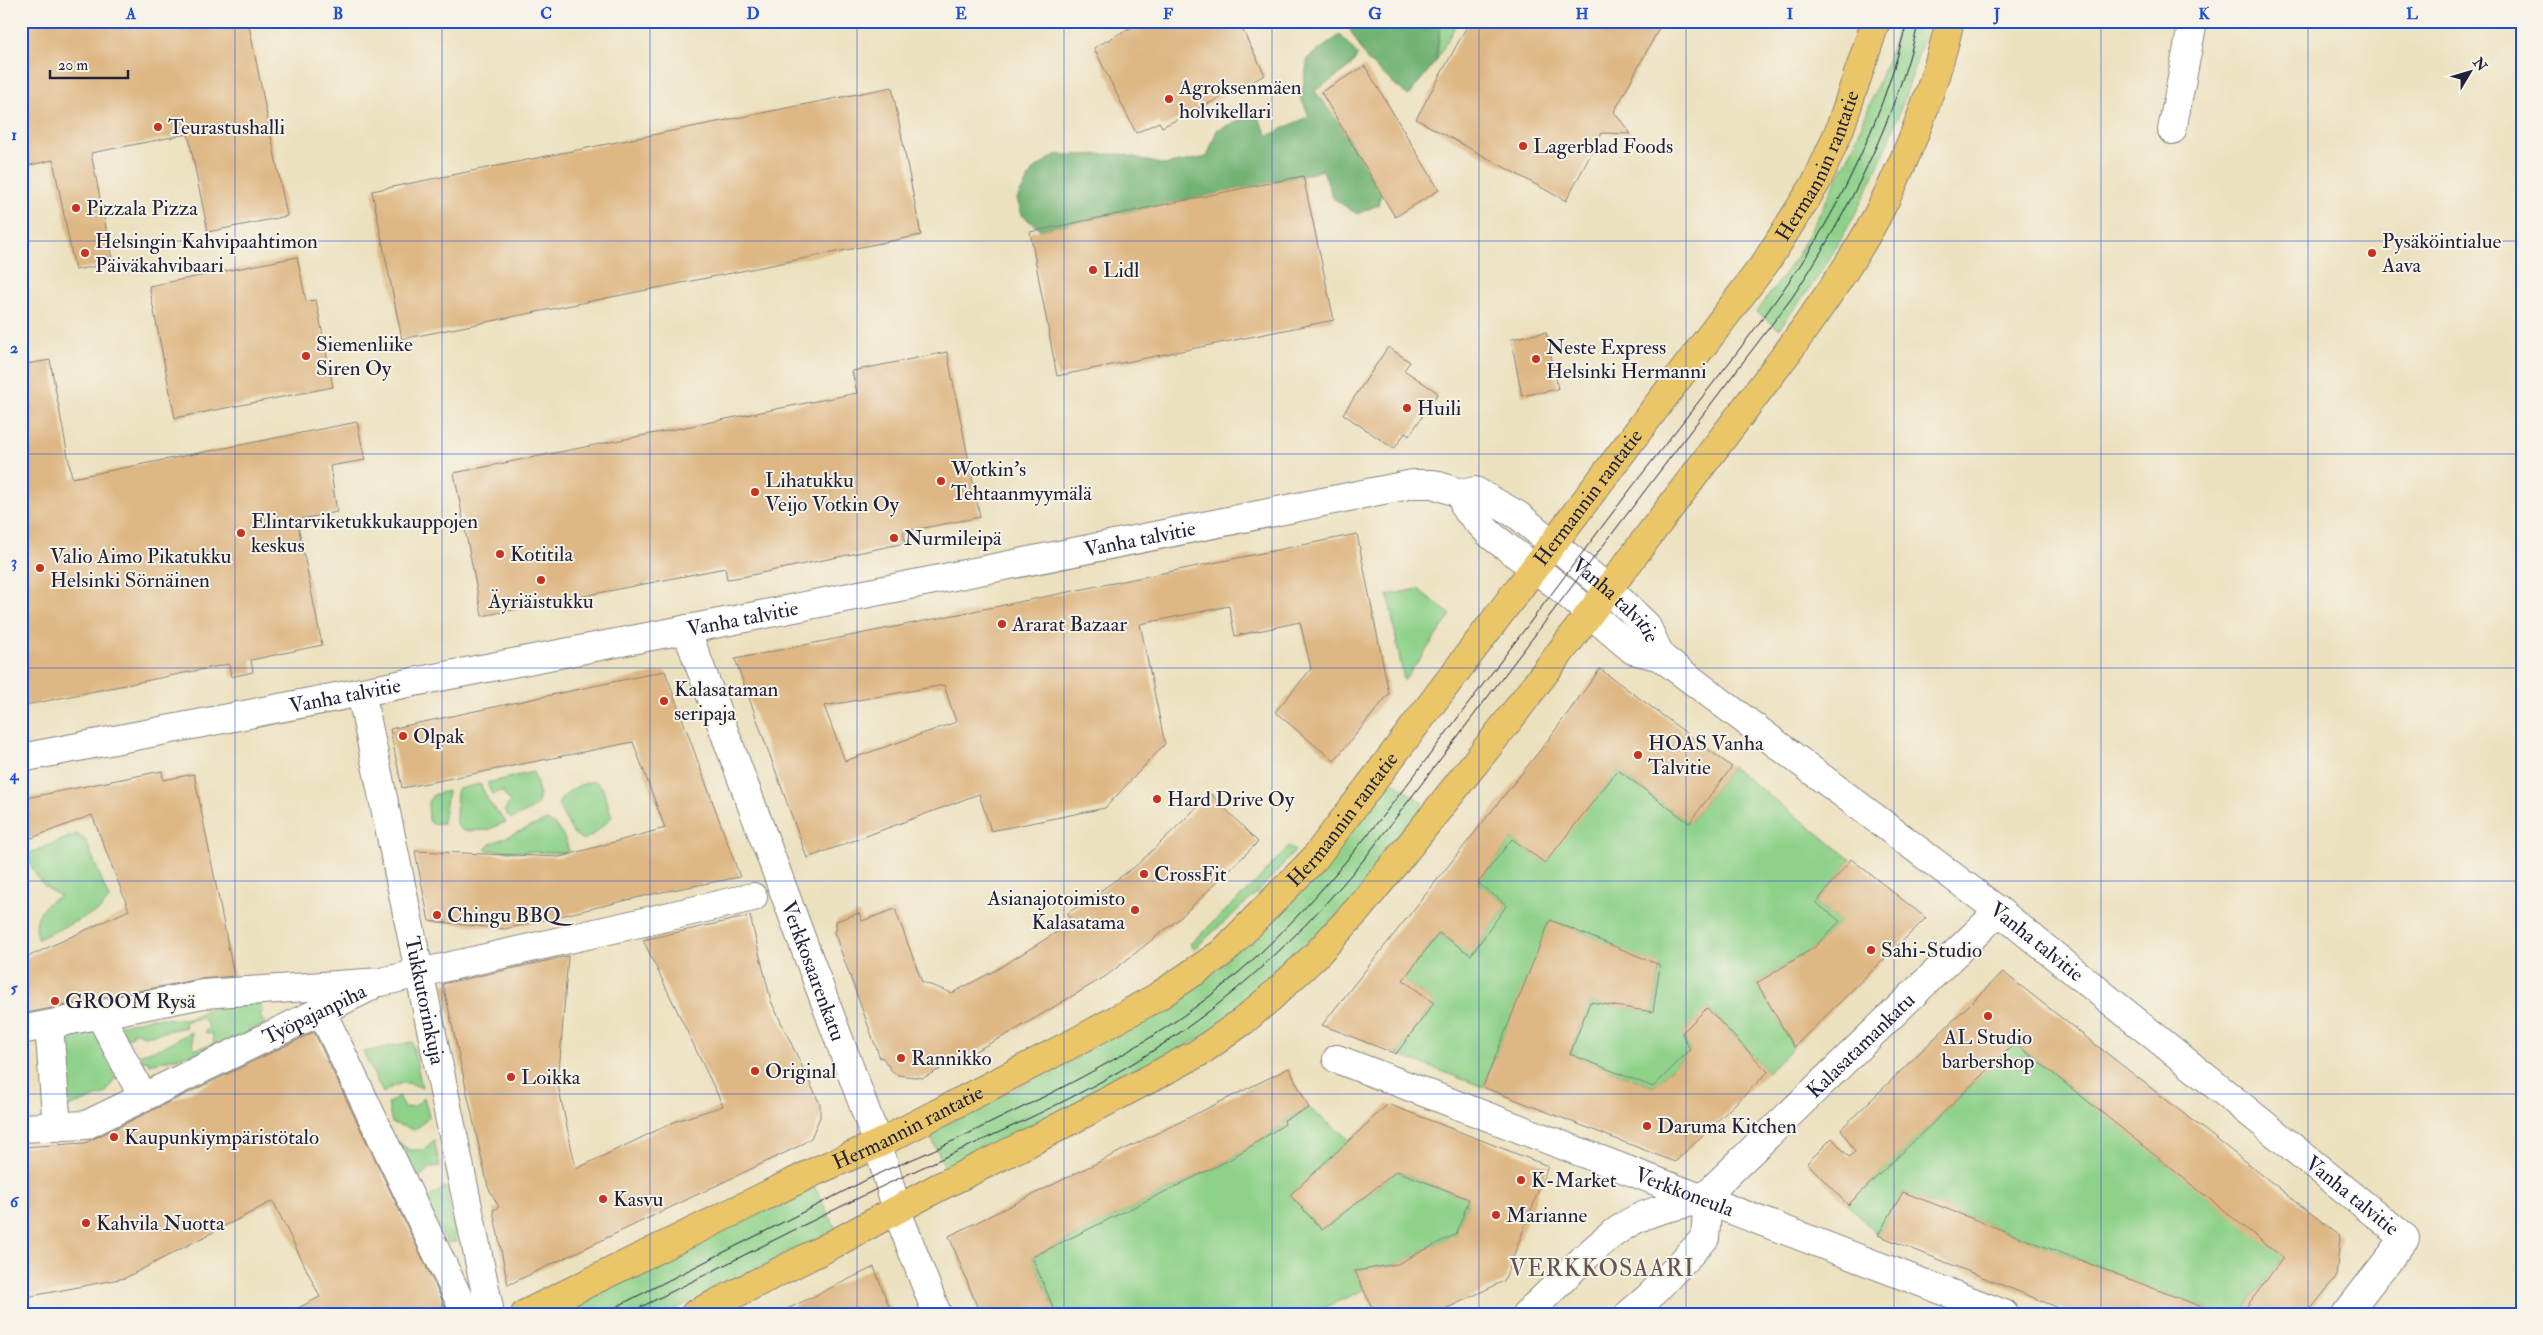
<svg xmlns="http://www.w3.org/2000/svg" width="2543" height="1335" font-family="'IM FELL Double Pica',serif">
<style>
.green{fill:#8ed189;stroke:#587a62}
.forest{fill:#72b375;stroke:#4a6a58}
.building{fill:#deb784;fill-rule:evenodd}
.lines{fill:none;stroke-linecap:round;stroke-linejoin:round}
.minor-casing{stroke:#87827d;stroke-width:30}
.major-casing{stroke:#87827d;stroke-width:30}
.minor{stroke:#fff;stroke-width:28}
.major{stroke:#eac669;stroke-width:28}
.tram{stroke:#22223b;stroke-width:1}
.grid{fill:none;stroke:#1d4ed8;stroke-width:1;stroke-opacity:0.55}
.poi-dot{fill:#c8321e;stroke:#f7f3e8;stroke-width:2}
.labels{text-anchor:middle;stroke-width:4;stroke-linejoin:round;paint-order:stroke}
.poi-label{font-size:21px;fill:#22223b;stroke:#f7f3e8;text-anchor:start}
.street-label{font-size:21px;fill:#22223b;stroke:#f7f3e8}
.quarter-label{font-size:24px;letter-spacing:1px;fill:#645655;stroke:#f7f3e8}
.neatline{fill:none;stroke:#1d4ed8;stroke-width:2}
.grid-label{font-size:16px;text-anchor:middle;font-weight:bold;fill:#1d4ed8}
</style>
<rect width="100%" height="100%" fill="#f7f3e8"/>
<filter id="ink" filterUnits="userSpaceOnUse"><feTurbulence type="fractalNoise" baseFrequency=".02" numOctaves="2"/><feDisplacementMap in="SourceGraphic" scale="10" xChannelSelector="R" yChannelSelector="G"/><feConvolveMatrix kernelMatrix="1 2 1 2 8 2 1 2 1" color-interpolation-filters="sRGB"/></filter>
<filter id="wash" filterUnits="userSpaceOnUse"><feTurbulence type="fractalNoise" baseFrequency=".0096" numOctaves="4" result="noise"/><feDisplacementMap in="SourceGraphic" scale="20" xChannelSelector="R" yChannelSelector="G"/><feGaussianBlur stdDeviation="1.12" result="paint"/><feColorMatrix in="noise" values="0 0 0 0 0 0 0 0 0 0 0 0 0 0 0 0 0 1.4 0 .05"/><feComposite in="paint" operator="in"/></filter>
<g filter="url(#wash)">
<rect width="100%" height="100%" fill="#ece1bf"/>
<path class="green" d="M 1440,21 L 1458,21 L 1436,61 L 1441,24 Z
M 1898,21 L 1928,21 C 1905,107 1871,196 1822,270 C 1809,291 1793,309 1779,329 L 1757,312 L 1799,253 L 1853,148 L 1893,45 Z
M 1418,589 L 1451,615 L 1404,681 L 1388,595 Z
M 1732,767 L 1851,859 L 1816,903 L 1840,921 L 1815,947 L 1757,983 L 1794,1047 L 1768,1072 L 1708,1008 L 1682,1033 L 1690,1050 L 1653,1087 L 1570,1054 L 1590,1002 L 1653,1012 L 1660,966 L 1551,920 L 1483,1087 L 1396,1054 L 1434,1003 L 1403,980 L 1439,933 L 1471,954 L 1507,905 L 1478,883 L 1512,839 L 1544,862 L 1618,770 L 1689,823 Z
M 533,772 C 545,806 541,805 511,819 L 504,811 L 510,802 L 502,791 L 492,794 L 487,783 Z
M 1387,777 L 1423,803 L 1408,834 L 1365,888 L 1229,1022 L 949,1176 L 929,1133 L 1072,1060 L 1143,1017 Z
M 595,781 L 602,787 L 612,817 L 594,834 L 583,840 L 573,833 L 558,805 C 564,791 581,783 595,781 Z
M 480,784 L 489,802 L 506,822 L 487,830 L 463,831 L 456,824 L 457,789 Z
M 448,791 L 443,823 L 432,824 L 429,820 L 428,802 L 433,795 Z
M 547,820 C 560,827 565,837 569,851 L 561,853 L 485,850 L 490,844 Z
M 77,834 L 86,841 L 109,899 L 100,910 L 38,939 C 32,918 42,903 61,896 C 41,888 34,874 27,854 Z
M 1289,846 L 1295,851 L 1260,890 L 1194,949 L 1190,944 L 1253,885 Z
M 258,997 L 262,1011 L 260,1016 L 265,1024 L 211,1050 L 149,1064 L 148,1060 L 140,1062 L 128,1058 L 161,1048 L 191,1032 L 193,1046 L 196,1049 L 214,1044 L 212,1033 L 207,1034 L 205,1031 L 209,1027 L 202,1017 L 184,1022 L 186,1027 L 144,1036 L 138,1032 L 132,1032 L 132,1036 L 121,1041 L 113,1027 L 152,1018 L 189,1019 L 208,1009 Z
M 99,1029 L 121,1069 L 105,1094 L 65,1108 L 57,1037 Z
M 412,1042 L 422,1088 C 406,1080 398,1082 383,1093 L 363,1052 Z
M 2015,1043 L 2283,1257 L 2241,1314 L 2220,1314 L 1903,1192 L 1878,1235 L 1848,1205 Z
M 398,1096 L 404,1108 L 415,1106 L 424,1097 L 429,1117 L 415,1130 L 392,1123 L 388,1104 Z
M 1309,1108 L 1350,1140 L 1290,1195 L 1322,1230 L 1397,1171 L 1469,1199 L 1456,1234 L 1397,1264 L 1355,1271 L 1364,1290 L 1311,1314 L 1056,1314 L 1032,1257 L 1229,1160 L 1285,1124 L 1284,1120 Z
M 434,1140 L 440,1166 L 431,1167 L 416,1180 L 397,1141 L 409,1150 L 423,1150 Z
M 813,1184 L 836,1229 L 666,1314 L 554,1314 Z
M 445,1187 L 456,1242 L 447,1243 L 425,1200 Z"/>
<path class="forest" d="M 1345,21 L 1440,21 L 1436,61 L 1408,96 L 1367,60 Z
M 1340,35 L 1358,55 L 1349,68 L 1315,91 L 1341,126 L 1381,193 L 1378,205 L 1357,214 L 1333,198 L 1323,170 L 1303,176 L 1041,230 L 1022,215 L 1017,199 L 1033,170 L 1055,155 L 1122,154 L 1164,165 L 1207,157 L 1217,130 L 1256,113 L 1268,136 L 1309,116 L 1301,98 L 1308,58 Z"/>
<g id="blocks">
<path class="building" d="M 21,21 L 248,21 L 287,216 L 208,232 L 188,134 L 91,153 L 113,263 L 75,270 L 53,160 L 21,167 Z
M 1142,21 L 1238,21 L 1265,75 L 1162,127 L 1159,122 L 1136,133 L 1094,48 Z
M 1470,21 L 1663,21 L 1614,112 L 1631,134 L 1602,133 L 1566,201 L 1416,119 Z
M 1365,66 L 1439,190 L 1395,217 L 1321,92 Z
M 892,87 L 921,235 L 402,339 L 372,191 Z
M 1303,176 L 1334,320 L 1057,376 L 1030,232 Z
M 297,257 L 306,301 L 316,300 L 333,387 L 175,418 L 149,286 Z
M 1546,332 L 1558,389 L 1522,396 L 1511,339 Z
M 1388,347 L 1410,362 L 1404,370 L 1438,393 L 1409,436 L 1405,433 L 1394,449 L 1343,414 Z
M 947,352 L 980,517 L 903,532 L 905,543 L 742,577 L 727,579 L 725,568 L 482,616 L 454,473 L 857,393 L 852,371 Z
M 50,360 L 72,478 L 357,422 L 365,460 L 330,466 L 337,512 L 297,520 L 322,645 L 251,660 L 253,672 L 231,677 L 229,664 L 21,706 L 21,365 Z
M 1357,534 L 1389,694 L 1334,761 L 1275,712 L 1311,669 L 1300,622 L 1235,636 L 1229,606 L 1140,624 L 1165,744 L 1105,808 L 991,831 L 979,794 L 807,858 L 735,659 ZM 944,685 L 956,722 L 845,761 L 824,706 Z
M 1600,669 L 1732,767 L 1689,823 L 1618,770 L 1545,863 L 1512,839 L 1478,883 L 1507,905 L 1471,955 L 1439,933 L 1403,980 L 1434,1003 L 1396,1054 L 1322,1025 L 1545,744 Z
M 665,671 L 740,877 L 657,893 L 505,929 L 429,921 L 415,851 L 560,857 L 665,828 L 633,742 L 402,788 L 390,729 Z
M 162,771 L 163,780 L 194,774 L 234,976 L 200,979 L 21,1014 L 21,960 L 129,910 L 92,815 L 21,842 L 21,799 Z
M 1211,794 L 1258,842 L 1180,918 L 1106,976 L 1010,1033 L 923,1078 L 898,1075 L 892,1071 L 882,1057 L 880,1058 L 834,932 L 836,931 L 836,921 L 859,913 L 862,921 L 895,909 L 922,982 L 952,993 L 996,970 L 1073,922 L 1067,914 L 1136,866 Z
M 1851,859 L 1926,918 L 1794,1047 L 1757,983 L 1815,947 L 1840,921 L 1816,903 Z
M 750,916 L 771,1001 L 820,1104 L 820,1117 L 811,1138 L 799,1146 L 508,1285 L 493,1210 L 499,1207 L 488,1187 L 443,984 L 568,956 L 558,1085 L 576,1169 L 676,1121 L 723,1106 L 643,940 Z
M 1550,920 L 1660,965 L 1653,1012 L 1590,1002 L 1570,1054 L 1653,1087 L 1690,1050 L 1682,1033 L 1707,1008 L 1768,1072 L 1675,1162 L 1483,1087 Z
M 2003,972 L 2340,1236 L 2336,1277 L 2307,1314 L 2241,1314 L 2283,1258 L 2015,1043 L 1848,1205 L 1807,1163 L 1832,1138 L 1849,1157 L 1855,1152 L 1841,1129 Z
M 314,1032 L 449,1314 L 286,1314 L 320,1297 L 273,1201 L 125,1278 L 21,1298 L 21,1147 L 85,1143 Z
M 1289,1068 L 1309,1108 L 1284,1120 L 1285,1124 L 1229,1160 L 1032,1257 L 1056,1314 L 980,1314 L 949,1236 Z
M 1388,1104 L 1548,1166 L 1504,1281 L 1435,1314 L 1375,1314 L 1355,1271 L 1397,1264 L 1456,1234 L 1469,1199 L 1397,1171 L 1322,1230 L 1290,1195 Z
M 1903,1192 L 2215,1312 L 2215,1314 L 2074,1314 L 1878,1235 Z
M 874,1267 L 892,1314 L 777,1314 Z"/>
</g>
</g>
<g filter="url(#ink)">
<use href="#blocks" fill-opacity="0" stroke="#87827d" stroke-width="1"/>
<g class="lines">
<g class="minor-casing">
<g id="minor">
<path d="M 2172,130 L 2193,21"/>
<path id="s1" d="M 1462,494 L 1465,508 L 1492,536 L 1558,586 L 1633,650 L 1661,657 L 1999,911 L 2405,1238 L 2346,1314"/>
<path id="s2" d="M 686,629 L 878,1144 L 897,1211 L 937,1314"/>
<path id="s3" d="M 361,692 L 489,1308"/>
<path id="s4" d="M 21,758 L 740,619 L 1413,484 L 1433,484 L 1462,494 L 1475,491 L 1519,516 L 1608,589 L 1646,625 L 1661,657"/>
<path d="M 321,1010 L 466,1314"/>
<path d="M 100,1015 L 143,1097"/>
<path d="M 49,1025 L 57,1127"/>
<path d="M 21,1030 L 203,994 L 381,982 L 753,897"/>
<path id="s5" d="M 1337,1059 L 2004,1314"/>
<path id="s6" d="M 21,1128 L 86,1125 L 368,988"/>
<path id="s7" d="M 1526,1314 C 1558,1286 1586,1252 1621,1228 C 1645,1211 1674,1206 1701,1200 L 1999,911"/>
<path d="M 1629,1314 L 1649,1297 L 1705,1238 L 1707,1211 L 1701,1200"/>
</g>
</g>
<g class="major-casing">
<g id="major">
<path id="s8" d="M 525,1314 L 814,1172 L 878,1144 L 1083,1038 L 1157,997 L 1222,953 L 1314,859 L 1766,262 L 1817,181 L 1839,131 L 1876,21"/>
<path d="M 695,1314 L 828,1247 L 937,1188 L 1038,1138 L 1200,1052 L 1243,1021 L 1270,998 L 1316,955 L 1359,908 L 1409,846 L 1509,720 L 1787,353 C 1821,305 1856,258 1882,206 C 1911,149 1935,84 1950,21"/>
</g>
</g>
<use href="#minor" class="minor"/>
<use href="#major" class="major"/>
<path class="tram" d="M 602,1314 L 886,1170 C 930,1153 972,1132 1015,1111 C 1091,1074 1166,1034 1231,979 C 1303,918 1359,847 1416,773 C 1454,722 1493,672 1531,621 C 1577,560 1623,498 1670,438 C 1714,382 1759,326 1799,267 C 1848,193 1886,107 1907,21
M 627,1314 C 714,1271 800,1226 887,1184 C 975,1142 1068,1105 1151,1052 C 1234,999 1303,933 1365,858 L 1791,299 C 1848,214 1895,121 1919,21"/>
</g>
</g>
<path class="grid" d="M 235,21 L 235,1314M 442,21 L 442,1314M 650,21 L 650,1314M 857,21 L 857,1314M 1064,21 L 1064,1314M 1272,21 L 1272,1314M 1479,21 L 1479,1314M 1686,21 L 1686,1314M 1894,21 L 1894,1314M 2101,21 L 2101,1314M 2308,21 L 2308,1314M 21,241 L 2522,241M 21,454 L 2522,454M 21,668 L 2522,668M 21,881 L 2522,881M 21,1094 L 2522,1094"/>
<g class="poi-dot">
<circle cx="1169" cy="99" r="5"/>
<circle cx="158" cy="127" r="5"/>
<circle cx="1523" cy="146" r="5"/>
<circle cx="76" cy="208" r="5"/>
<circle cx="85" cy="253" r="5"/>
<circle cx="2372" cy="253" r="5"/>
<circle cx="1093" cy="270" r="5"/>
<circle cx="306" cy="356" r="5"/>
<circle cx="1536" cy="359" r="5"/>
<circle cx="1407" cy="408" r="5"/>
<circle cx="941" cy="481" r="5"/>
<circle cx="755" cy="492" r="5"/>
<circle cx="241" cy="533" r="5"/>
<circle cx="894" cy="538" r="5"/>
<circle cx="500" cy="554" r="5"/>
<circle cx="40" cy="568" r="5"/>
<circle cx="541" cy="580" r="5"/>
<circle cx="1002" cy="624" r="5"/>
<circle cx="664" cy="701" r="5"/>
<circle cx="403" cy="736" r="5"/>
<circle cx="1638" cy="755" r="5"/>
<circle cx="1157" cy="799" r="5"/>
<circle cx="1144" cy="874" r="5"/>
<circle cx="1135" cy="910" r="5"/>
<circle cx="437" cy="915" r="5"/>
<circle cx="1871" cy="950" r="5"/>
<circle cx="55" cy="1001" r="5"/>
<circle cx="1988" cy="1016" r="5"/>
<circle cx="901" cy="1058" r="5"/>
<circle cx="755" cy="1071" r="5"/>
<circle cx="511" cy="1077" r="5"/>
<circle cx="1647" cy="1126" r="5"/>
<circle cx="114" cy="1137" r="5"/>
<circle cx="1521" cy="1180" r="5"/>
<circle cx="603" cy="1199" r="5"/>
<circle cx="1496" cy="1215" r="5"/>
<circle cx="86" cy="1223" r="5"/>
</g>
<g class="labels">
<g class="poi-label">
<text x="1179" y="94">Agroksenmäen<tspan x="1179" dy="24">holvikellari</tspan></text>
<text x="168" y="134">Teurastushalli</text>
<text x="1533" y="153">Lagerblad Foods</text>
<text x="86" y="215">Pizzala Pizza</text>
<text x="95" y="248">Helsingin Kahvipaahtimon<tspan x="95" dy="24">Päiväkahvibaari</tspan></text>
<text x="2382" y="248">Pysäköintialue<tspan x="2382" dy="24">Aava</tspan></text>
<text x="1103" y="277">Lidl</text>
<text x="316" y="351">Siemenliike<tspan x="316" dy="24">Siren Oy</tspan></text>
<text x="1546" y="354">Neste Express<tspan x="1546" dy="24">Helsinki Hermanni</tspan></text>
<text x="1417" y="415">Huili</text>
<text x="951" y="476">Wotkin's<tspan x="951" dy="24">Tehtaanmyymälä</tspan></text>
<text x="765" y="487">Lihatukku<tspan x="765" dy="24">Veijo Votkin Oy</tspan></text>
<text x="251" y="528">Elintarviketukkukauppojen<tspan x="251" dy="24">keskus</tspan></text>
<text x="904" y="545">Nurmileipä</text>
<text x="510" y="561">Kotitila</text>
<text x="50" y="563">Valio Aimo Pikatukku<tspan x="50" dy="24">Helsinki Sörnäinen</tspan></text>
<text x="541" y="608" text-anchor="middle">Äyriäistukku</text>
<text x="1012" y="631">Ararat Bazaar</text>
<text x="674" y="696">Kalasataman<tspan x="674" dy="24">seripaja</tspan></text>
<text x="413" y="743">Olpak</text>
<text x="1648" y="750">HOAS Vanha<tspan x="1648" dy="24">Talvitie</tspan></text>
<text x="1167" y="806">Hard Drive Oy</text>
<text x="1154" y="881">CrossFit</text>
<text x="1125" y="905" text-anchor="end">Asianajotoimisto<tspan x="1125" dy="24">Kalasatama</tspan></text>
<text x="447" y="922">Chingu BBQ</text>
<text x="1881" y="957">Sahi-Studio</text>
<text x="65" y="1008">GROOM Rysä</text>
<text x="1988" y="1044" text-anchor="middle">AL Studio<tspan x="1988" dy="24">barbershop</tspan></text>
<text x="911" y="1065">Rannikko</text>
<text x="765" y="1078">Original</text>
<text x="521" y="1084">Loikka</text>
<text x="1657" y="1133">Daruma Kitchen</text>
<text x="124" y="1144">Kaupunkiympäristötalo</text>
<text x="1531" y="1187">K-Market</text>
<text x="613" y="1206">Kasvu</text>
<text x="1506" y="1222">Marianne</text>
<text x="96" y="1230">Kahvila Nuotta</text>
</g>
<g class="street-label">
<text dy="7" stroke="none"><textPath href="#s8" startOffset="1776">Hermannin rantatie</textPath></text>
<text dy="7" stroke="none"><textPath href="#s8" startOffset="1371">Hermannin rantatie</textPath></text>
<text dy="7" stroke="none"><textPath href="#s4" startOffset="1140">Vanha talvitie</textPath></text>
<text dy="7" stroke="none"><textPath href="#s4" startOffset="1662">Vanha talvitie</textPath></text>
<text dy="7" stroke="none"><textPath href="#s4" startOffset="735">Vanha talvitie</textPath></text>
<text dy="7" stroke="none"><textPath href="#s4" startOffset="330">Vanha talvitie</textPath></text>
<text dy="7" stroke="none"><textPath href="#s8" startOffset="966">Hermannin rantatie</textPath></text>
<text dy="7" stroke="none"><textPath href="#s1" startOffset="735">Vanha talvitie</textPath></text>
<text dy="7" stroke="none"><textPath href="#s2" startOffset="365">Verkkosaarenkatu</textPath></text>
<text dy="7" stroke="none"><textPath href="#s3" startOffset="315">Tukkutorinkuja</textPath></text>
<text dy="7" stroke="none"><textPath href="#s6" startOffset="319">Työpajanpiha</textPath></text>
<text dy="7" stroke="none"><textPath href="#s7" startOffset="436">Kalasatamankatu</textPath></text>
<text dy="7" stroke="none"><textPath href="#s8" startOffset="426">Hermannin rantatie</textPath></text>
<text dy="7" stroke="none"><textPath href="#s5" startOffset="372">Verkkoneula</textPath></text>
<text dy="7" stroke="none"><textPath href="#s1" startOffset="1140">Vanha talvitie</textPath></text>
</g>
<g class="quarter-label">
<text x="1602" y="1276">VERKKOSAARI</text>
</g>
</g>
<rect width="2543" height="1335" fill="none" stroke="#f7f3e8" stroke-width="55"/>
<g transform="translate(2470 72) rotate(52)" stroke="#f7f3e8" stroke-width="4" paint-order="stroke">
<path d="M0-4L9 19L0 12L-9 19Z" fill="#22223b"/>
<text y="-8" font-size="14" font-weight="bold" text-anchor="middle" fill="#22223b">N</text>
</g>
<path d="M50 70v8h78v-8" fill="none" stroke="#22223b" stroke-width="2.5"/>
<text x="58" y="70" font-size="15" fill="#22223b" stroke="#f7f3e8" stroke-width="4" paint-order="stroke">20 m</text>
<rect x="28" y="28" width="2488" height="1280" class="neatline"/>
<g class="grid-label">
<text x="131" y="19">A</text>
<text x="338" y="19">B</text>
<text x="546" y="19">C</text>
<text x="753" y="19">D</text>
<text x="961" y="19">E</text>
<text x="1168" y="19">F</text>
<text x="1375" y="19">G</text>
<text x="1582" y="19">H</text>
<text x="1790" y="19">I</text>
<text x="1997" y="19">J</text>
<text x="2204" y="19">K</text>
<text x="2412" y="19">L</text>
<text x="14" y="140">1</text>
<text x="14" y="353">2</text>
<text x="14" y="567">3</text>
<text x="14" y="780">4</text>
<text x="14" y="993">5</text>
<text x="14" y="1207">6</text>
</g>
</svg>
